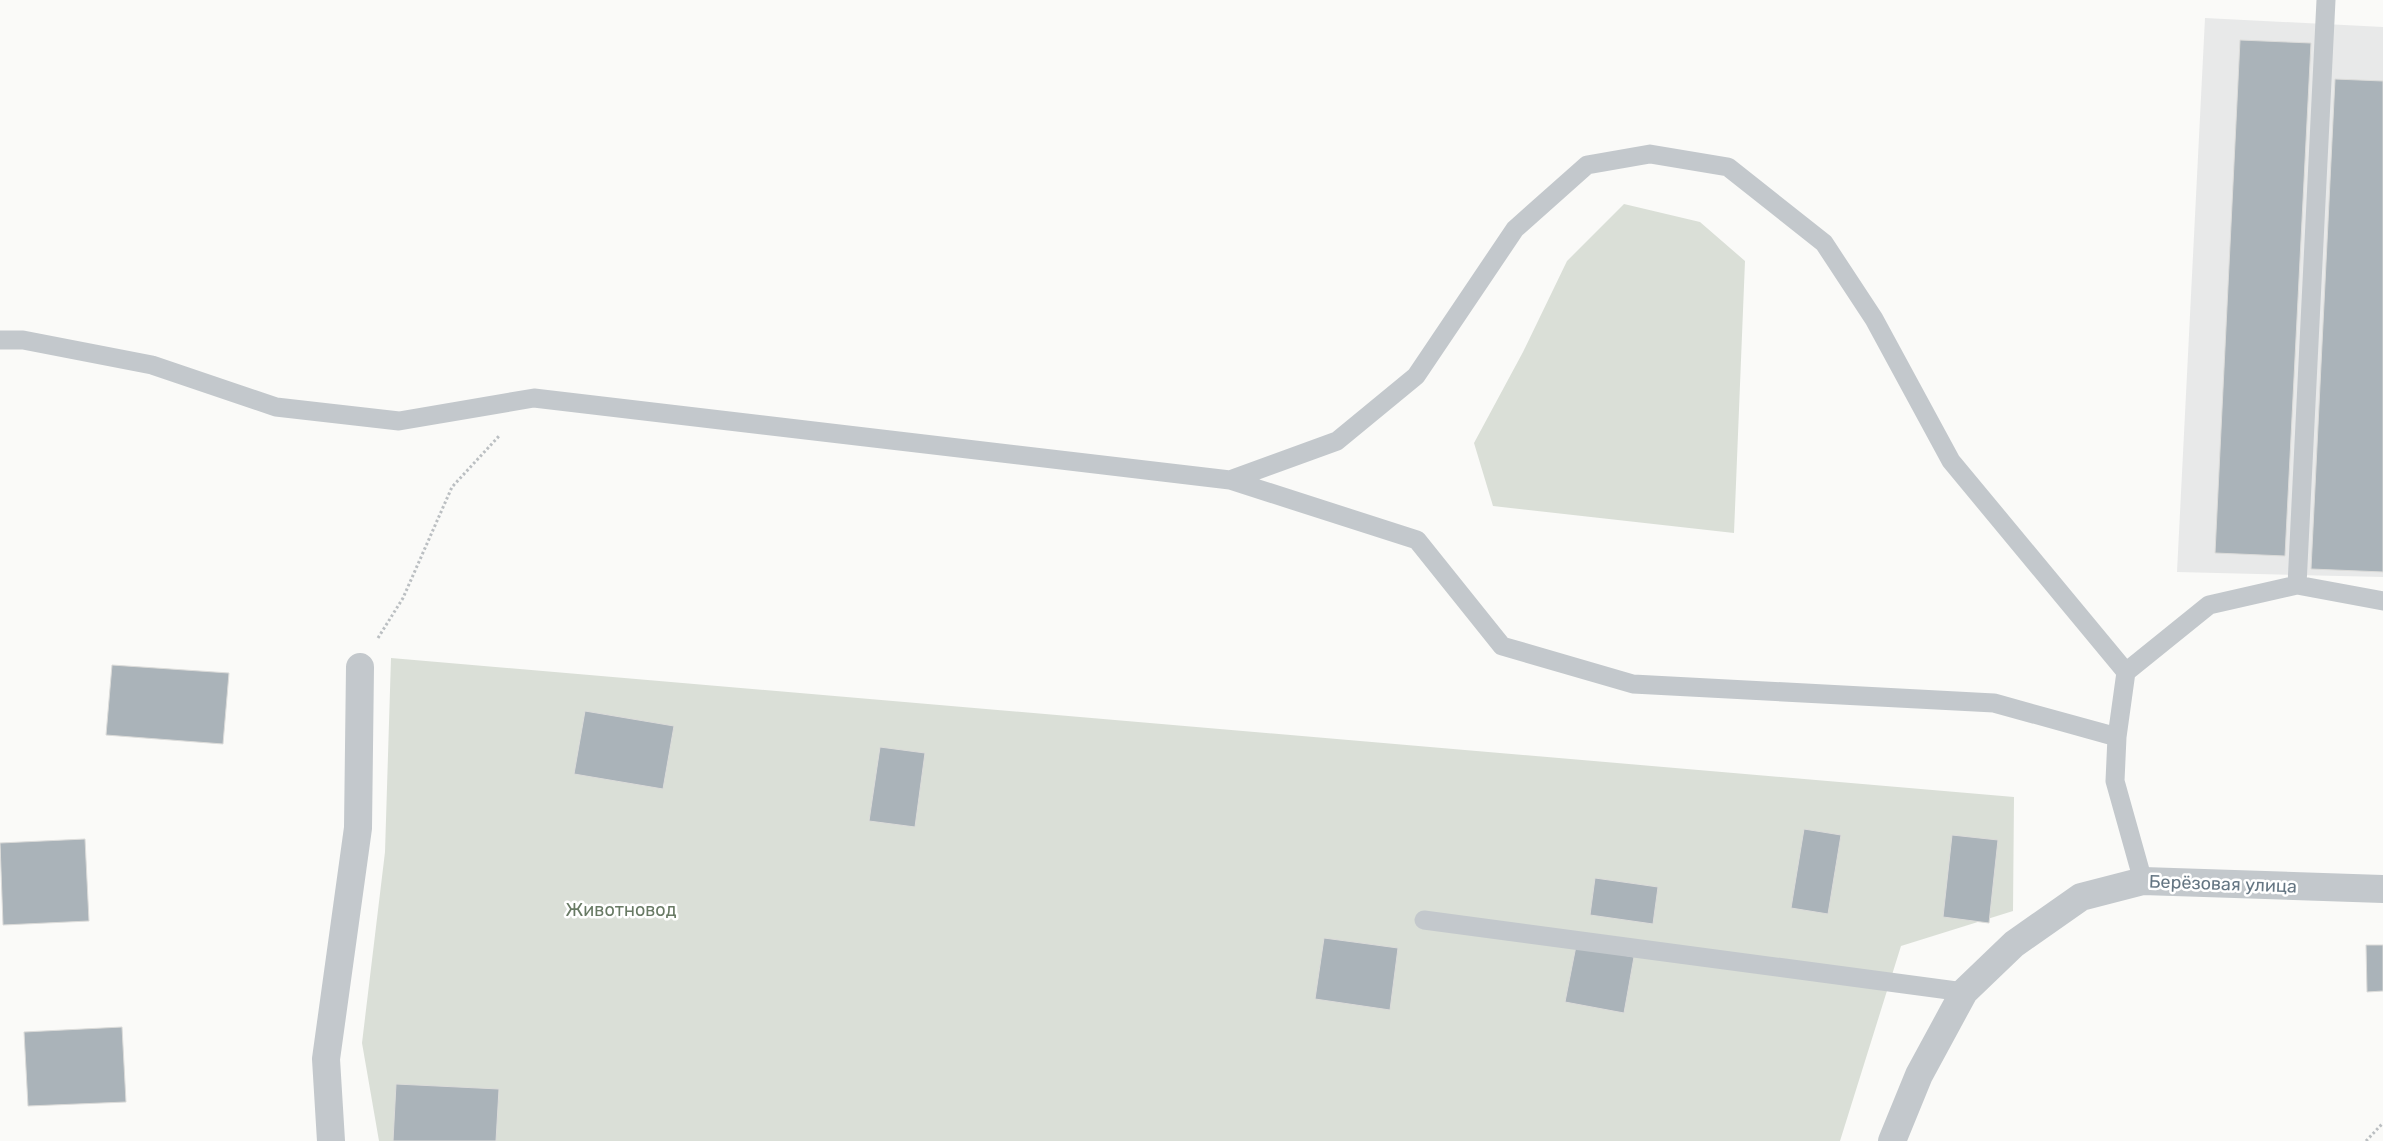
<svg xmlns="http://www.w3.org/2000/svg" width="2383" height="1141" font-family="Rubik,sans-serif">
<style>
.built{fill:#e8e9e9}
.green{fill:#dadfd7}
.building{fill:#aab3b9;stroke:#dcdcda}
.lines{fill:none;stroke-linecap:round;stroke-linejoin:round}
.path{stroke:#bbbfc2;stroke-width:3;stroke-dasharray:2.5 2.5;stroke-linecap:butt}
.lane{stroke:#c3c8cc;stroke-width:19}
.street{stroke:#c3c8cc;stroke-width:28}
.labels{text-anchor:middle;stroke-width:5;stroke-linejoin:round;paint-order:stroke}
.street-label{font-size:18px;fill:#657683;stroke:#fff}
.park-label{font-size:18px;fill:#687a64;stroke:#fff}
</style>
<rect width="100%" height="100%" fill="#fafaf8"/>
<path class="built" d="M 2205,18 L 2383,27 L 2383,577 L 2177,572 Z"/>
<path class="green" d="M 1624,204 L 1700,222 L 1745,261 L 1734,533 L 1493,506 L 1474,443 L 1523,352 L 1567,261 Z
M 391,658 L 2014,797 L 2013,911 L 1901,946 L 1840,1141 L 379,1141 L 362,1043 L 385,852 Z"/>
<path class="building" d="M 2240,40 L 2311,43 L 2285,556 L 2215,553 Z
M 2335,79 L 2383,81 L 2383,572 L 2311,569 Z
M 112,665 L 229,673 L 223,744 L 106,735 Z
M 585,711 L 674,726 L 663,789 L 574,774 Z
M 880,747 L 925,753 L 915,827 L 869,821 Z
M 1804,829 L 1841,835 L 1828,914 L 1791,908 Z
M 1952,835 L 1998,840 L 1989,923 L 1943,917 Z
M 85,839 L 89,921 L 3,925 L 0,843 Z
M 1595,878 L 1658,887 L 1653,924 L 1590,915 Z
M 1324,938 L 1398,948 L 1390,1010 L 1315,999 Z
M 2366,945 L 2383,945 L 2383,991 L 2367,992 Z
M 1576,946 L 1634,957 L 1624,1013 L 1565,1002 Z
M 122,1027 L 126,1102 L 28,1106 L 24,1032 Z
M 396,1084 L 499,1089 L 496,1141 L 393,1141 Z"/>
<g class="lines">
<path class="path" d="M 378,638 L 403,598 L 452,487 L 500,435
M 2366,1141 L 2383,1123"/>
<path class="lane" d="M 0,340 L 23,340 L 152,365 L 276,407 L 399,421 L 534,398 L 1230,480 L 1417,540 L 1502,646 L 1633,684 L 1994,703 L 2117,737 L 2115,781 L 2143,881
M 1230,480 L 1337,441 L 1416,376 L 1515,229 L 1587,165 L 1650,154 L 1728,167 L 1824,243 L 1874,319 L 1951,461 L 2126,672
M 2297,585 L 2383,601
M 2117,737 L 2126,672 L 2209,605 L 2297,585 L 2326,0
M 1424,920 L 1964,992"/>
<path class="street" d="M 331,1141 L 326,1059 L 358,828 L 360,667
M 1892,1141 L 1919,1075 L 1964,992 L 2014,944 L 2081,897 L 2143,881 L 2383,889"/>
</g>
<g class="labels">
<g class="street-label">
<text transform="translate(2223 884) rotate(2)" y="6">Берёзовая улица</text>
</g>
<g class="park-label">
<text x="621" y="916">Животновод</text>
</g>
</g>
</svg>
